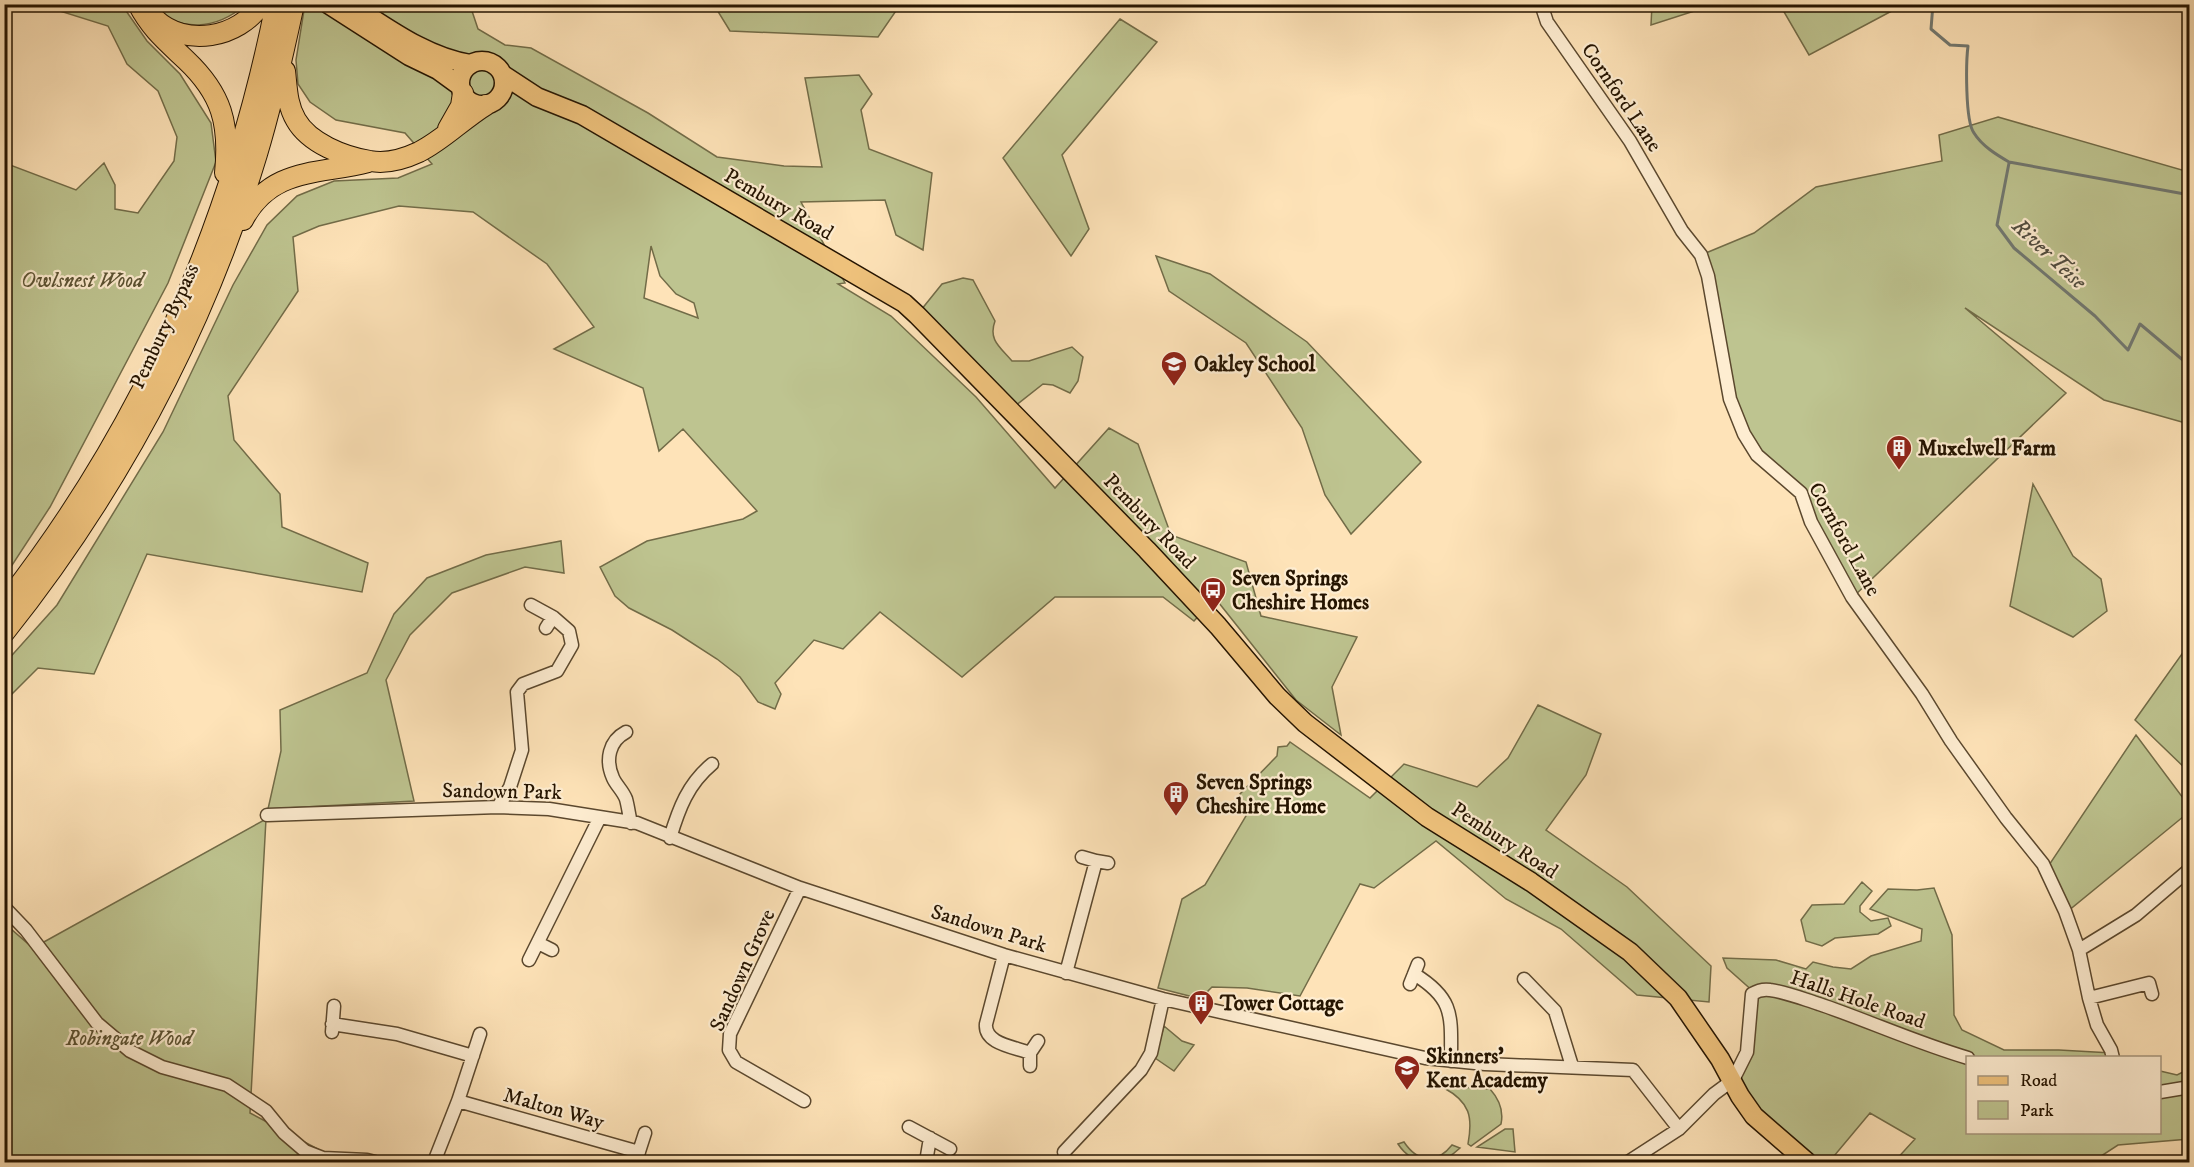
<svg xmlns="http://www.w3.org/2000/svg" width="2194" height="1167" font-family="'IM FELL DW Pica',serif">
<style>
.green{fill:#bec490;stroke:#726c48;stroke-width:1.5;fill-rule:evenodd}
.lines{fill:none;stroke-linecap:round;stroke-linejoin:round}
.stream{stroke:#727870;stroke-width:3}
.minor-casing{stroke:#5b482e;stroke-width:15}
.primary-casing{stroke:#251400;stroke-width:21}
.trunk-casing{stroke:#251400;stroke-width:22}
.minor{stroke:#feedd1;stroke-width:12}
.primary{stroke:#efc27c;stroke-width:18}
.trunk{stroke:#efc27c;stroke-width:20}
.labels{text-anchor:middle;stroke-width:4.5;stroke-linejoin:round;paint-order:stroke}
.street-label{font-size:21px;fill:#251400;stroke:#feedd1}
.park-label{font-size:21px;font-style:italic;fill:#5b5232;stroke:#feedd1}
.poi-label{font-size:21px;font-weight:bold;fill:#251400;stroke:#feedd1;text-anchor:start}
.water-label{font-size:22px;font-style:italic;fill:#524e41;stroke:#feedd1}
</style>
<rect width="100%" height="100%" fill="#fee3b8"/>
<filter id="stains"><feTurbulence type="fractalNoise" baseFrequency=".00333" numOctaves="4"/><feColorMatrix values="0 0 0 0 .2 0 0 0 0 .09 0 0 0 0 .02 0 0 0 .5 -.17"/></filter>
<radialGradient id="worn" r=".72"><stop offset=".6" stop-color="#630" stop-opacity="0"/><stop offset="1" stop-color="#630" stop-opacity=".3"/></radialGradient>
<path class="green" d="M 305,4 L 470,5 L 478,29 L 505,45 L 531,48 L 648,113 L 717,157 L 784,166 L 822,167 L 805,78 L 859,75 L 872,94 L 861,110 L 869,149 L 932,173 L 923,250 L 896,235 L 885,200 L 801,202 L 845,283 L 838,284 L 891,316 L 976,397 L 1055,488 L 1109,428 L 1138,444 L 1171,535 L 1246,562 L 1261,616 L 1357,637 L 1332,687 L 1341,735 L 1296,700 L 1215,598 L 1194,621 L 1163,597 L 1055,597 L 962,677 L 880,612 L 843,649 L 814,640 L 775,683 L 781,694 L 775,709 L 758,702 L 740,677 L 717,659 L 672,630 L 629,608 L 615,596 L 600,567 L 647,541 L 743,519 L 757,511 L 683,429 L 659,451 L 643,388 L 554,349 L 594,327 L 547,264 L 473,212 L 399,206 L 319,226 L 293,237 L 298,291 L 228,396 L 234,440 L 280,494 L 282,527 L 368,563 L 362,592 L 147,554 L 94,674 L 38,668 L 5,701 L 5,663 L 57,605 L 163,432 L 233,285 L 267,225 L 297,196 L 334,181 L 398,178 L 432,164 L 405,133 L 336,120 L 310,102 L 298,84 L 296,60 ZM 651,246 L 660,276 L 676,294 L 694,303 L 698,318 L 644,298 Z
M 47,5 L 122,5 L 147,41 L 180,74 L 211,123 L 216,162 L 168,283 L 50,507 L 5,576 L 5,163 L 76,190 L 104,163 L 115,185 L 115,209 L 138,213 L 174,161 L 177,137 L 158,91 L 127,64 L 108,26 L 47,7 Z
M 151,5 L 245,5 C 216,30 179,33 151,5 Z
M 714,5 L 900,5 L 878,37 L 730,31 Z
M 1652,5 L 1652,4 L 1713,5 L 1651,25 Z
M 1780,5 L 1903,5 L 1809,55 Z
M 1120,19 L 1157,42 L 1062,155 L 1089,229 L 1071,256 L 1003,158 Z
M 1998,117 L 2189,172 L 2190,328 L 2185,345 L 2189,348 L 2189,424 L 2104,400 L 1965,308 L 2066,393 L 1853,597 L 1801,493 L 1744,434 L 1701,255 L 1754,233 L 1816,187 L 1942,161 L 1939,135 Z
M 1156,256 L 1210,274 L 1307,342 L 1421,462 L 1351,534 L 1325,495 L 1302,428 L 1246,343 L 1169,291 Z
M 963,278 L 973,280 L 995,321 C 988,340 1000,347 1012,361 L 1029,361 L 1072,347 L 1083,357 L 1078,381 L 1070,393 L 1053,385 L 1043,384 L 1010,410 L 917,315 L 942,284 Z
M 2033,484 L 2073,556 L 2101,579 L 2107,611 L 2073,637 L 2010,606 Z
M 561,541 L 564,573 L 525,567 L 452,593 L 410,635 L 386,680 L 414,801 L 268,809 L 281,751 L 280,710 L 367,673 L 394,614 L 427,578 L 486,555 Z
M 2189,644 L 2189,772 L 2135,720 Z
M 1538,705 L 1601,734 L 1586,775 L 1546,830 L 1627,887 L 1711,966 L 1709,1002 L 1637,995 L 1561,929 L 1506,899 L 1436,841 L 1374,888 L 1360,884 L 1300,996 L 1247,988 L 1212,987 L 1208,991 L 1205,1000 L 1158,988 L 1182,899 L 1205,885 L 1246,816 L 1240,794 L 1277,756 L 1278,747 L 1287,746 L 1290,742 L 1370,798 L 1404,764 L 1477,787 L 1508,758 Z
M 2136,735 L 2189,806 L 2189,812 L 2068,911 L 2047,868 Z
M 266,819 L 250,1113 L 342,1162 L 5,1162 L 4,923 L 33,948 Z
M 1862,882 L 1872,891 L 1860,906 L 1860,912 L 1871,921 L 1888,918 L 1891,926 L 1878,934 L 1835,938 L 1822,946 L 1806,941 L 1801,920 L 1812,905 L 1844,904 Z
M 1934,888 L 1952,935 L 1954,1015 L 1962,1030 L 2004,1050 L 2059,1050 L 2112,1053 L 2113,1057 L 1968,1058 L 1968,1132 L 2160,1132 L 2160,1071 L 2177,1075 L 2189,1069 L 2189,1139 L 2118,1145 L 2092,1162 L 1894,1162 L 1915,1139 L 1870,1113 L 1829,1162 L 1812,1162 L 1773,1129 L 1739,1086 L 1755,993 L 1727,968 L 1723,958 L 1776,960 L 1806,969 L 1813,962 L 1833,967 L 1851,969 L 1871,956 L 1921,941 L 1922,929 L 1870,909 L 1888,889 L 1917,890 Z
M 1164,1026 L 1182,1041 L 1194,1045 L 1174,1071 L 1155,1058 Z
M 1459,1087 L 1490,1089 C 1499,1099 1504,1110 1501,1124 L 1471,1146 L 1468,1144 C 1473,1117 1470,1102 1444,1088 Z
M 1505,1129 L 1513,1129 L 1515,1152 L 1477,1147 Z
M 1404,1142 C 1418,1163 1437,1164 1452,1145 L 1460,1148 C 1441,1167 1413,1167 1398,1144 Z"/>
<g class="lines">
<path class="stream" d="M 1933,4 L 1931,29 L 1950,45 L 1968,46 C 1966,62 1965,121 1974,133 C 1982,146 1997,155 2009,162 L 2190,195
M 2009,163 L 1997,225 L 2014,248 L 2095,316 L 2128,350 L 2140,324 L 2190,366"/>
<g class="minor-casing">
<path id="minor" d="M 1541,4 L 1547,22 L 1630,141 L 1682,231 L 1701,255 L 1708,276 L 1730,399 L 1744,434 L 1757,455 L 1801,493 L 1811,522 L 1852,597 L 1922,694 L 1951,741 L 2006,818 L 2043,864 L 2065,911 L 2079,950 L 2089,998 L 2097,1025 L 2111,1050 L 2113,1058
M 546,628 L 553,617
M 626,732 C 609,741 605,760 613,778 C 616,785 623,791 626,799 C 628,806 629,815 631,823
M 498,807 L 510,787 L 522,750 L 517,692 L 523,684 L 557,671 L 572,645 L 569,631 L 553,617 L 531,605
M 267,815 L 498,807 L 549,809 L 637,823 L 800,888 L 1004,955 L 1163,999 L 1425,1058 L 1485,1064 L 1633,1070 L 1679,1129
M 670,838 C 679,808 688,784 712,764
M 1096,861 L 1108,863
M 800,888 L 730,1034 L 729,1050 L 736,1062 L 804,1101
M 4,907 L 26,930 L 97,1023 L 130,1051 L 162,1067 L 227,1085 L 266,1111 L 284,1133 L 305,1151 L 323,1158 L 367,1160 L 375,1162
M 538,943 L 552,950
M 2079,950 L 2136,915 L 2190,869
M 1004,955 L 986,1024 C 984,1044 1015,1047 1030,1053 L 1038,1041
M 529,960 L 600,817
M 1066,973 L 1096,861 L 1082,857
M 1414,974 C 1455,999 1451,1016 1451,1061
M 1524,979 L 1555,1011 L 1572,1066
M 1410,984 L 1418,964
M 2089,998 L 2149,983 L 2152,994
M 332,1024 L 397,1034 L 473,1056
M 332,1032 L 334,1006
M 1030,1053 L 1030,1066
M 2160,1092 L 2190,1087
M 458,1101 L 639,1152
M 909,1127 L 950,1149
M 1064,1152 L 1141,1070 L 1151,1053 L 1163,999
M 636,1161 L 645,1133
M 434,1162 L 458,1101 L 480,1034
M 926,1162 L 930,1138
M 1628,1162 L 1679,1129 L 1714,1094 L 1733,1080 L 1747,1052 L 1752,994 C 1757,991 1764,989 1770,990 C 1786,992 1803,999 1819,1004 C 1869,1021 1917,1043 1968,1058"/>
</g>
<g class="primary-casing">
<path id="primary" d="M 328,4 L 409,56 L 438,70 L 460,86
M 350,4 C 388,28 426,57 470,64
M460 83a22 22 0 1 1 44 0a22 22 0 1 1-44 0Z
M 502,74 L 537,97 L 582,115 L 904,303 L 917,315 L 1147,550 L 1218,626 L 1277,696 L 1305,723 L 1427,817 L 1531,882 L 1630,952 L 1678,998 L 1720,1059 L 1740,1096 L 1754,1116 L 1807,1162"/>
</g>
<g class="trunk-casing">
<path id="trunk" d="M 138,4 C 151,29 166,41 186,60 C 222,94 230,124 225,173
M 155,19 C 185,48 239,38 261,4
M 285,71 C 287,88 287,105 296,120 C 309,143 344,157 370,161 C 386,164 404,159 419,152 C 443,140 463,119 486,105
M 448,129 L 461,106 L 463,93
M 243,220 C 271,167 318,175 368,162
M 4,605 C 143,428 232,224 276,4
M 4,633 C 118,490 204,329 257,154 C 272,105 283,55 294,4"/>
</g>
<use href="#minor" class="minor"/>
<use href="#primary" class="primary"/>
<use href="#trunk" class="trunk"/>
</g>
<defs>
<g id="school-pin" transform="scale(1.35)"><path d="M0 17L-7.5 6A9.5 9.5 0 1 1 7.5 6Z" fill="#8f2418" stroke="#feedd1"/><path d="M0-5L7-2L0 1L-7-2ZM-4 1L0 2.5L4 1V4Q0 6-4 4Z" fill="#fff"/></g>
<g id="building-pin" transform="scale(1.35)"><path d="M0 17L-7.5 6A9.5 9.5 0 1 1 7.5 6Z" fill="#8f2418" stroke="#feedd1"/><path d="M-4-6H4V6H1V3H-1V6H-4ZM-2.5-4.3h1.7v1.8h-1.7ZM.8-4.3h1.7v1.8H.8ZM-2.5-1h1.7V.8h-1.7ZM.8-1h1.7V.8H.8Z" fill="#fff"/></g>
<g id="bus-pin" transform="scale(1.35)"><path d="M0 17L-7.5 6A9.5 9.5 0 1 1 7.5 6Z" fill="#8f2418" stroke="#feedd1"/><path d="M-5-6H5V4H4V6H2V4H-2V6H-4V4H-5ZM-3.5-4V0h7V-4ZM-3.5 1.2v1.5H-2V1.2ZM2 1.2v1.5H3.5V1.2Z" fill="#fff"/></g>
</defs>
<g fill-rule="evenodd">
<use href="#school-pin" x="1174" y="364"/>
<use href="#building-pin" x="1899" y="448"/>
<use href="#bus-pin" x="1213" y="590"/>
<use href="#building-pin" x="1176" y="794"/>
<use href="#building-pin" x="1201" y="1003"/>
<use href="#school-pin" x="1407" y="1068"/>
</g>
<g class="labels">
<g class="street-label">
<text transform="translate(1622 97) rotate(56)" y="7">Cornford Lane</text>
<text transform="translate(779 204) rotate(30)" y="7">Pembury Road</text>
<text transform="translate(164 326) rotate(-65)" y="7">Pembury Bypass</text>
<text transform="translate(1150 521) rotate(46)" y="7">Pembury Road</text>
<text transform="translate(1845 539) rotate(61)" y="7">Cornford Lane</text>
<text transform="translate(502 791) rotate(1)" y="7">Sandown Park</text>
<text transform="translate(1505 840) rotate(33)" y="7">Pembury Road</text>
<text transform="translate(989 928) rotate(17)" y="7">Sandown Park</text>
<text transform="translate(742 970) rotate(-66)" y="7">Sandown Grove</text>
<text transform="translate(1858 999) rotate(19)" y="7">Halls Hole Road</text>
<text transform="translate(554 1108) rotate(16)" y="7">Malton Way</text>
</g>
<g class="park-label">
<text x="82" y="287">Owlsnest Wood</text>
<text x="129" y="1045">Robingate Wood</text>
</g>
<g class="poi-label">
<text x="1194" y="371">Oakley School</text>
<text x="1918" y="455">Muxelwell Farm</text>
<text x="1232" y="585">Seven Springs<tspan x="1232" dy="24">Cheshire Homes</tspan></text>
<text x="1196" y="789">Seven Springs<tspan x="1196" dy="24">Cheshire Home</tspan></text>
<text x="1220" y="1010">Tower Cottage</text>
<text x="1426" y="1063">Skinners'<tspan x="1426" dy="24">Kent Academy</tspan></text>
</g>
<g class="water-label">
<text transform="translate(2050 253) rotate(43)" y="8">River Teise</text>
</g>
</g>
<rect width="2194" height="1167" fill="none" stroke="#fee3b8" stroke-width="24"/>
<rect x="6" y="6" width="2182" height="1155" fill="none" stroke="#251400" stroke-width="3"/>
<rect x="12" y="12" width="2170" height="1143" fill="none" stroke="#251400" stroke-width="1.5"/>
<rect x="1966" y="1056" width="195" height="78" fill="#feedd1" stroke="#a7967d" stroke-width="1.5"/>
<rect x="1978" y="1076" width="30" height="9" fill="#efc27c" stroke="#a7967d" stroke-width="1.5"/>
<text x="2020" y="1086" font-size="18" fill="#251400">Road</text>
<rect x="1978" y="1101" width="30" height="18" fill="#bec490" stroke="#a7967d" stroke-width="1.5"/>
<text x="2020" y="1116" font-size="18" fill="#251400">Park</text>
<rect width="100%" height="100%" filter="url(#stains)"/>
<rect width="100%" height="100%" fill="url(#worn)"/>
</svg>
